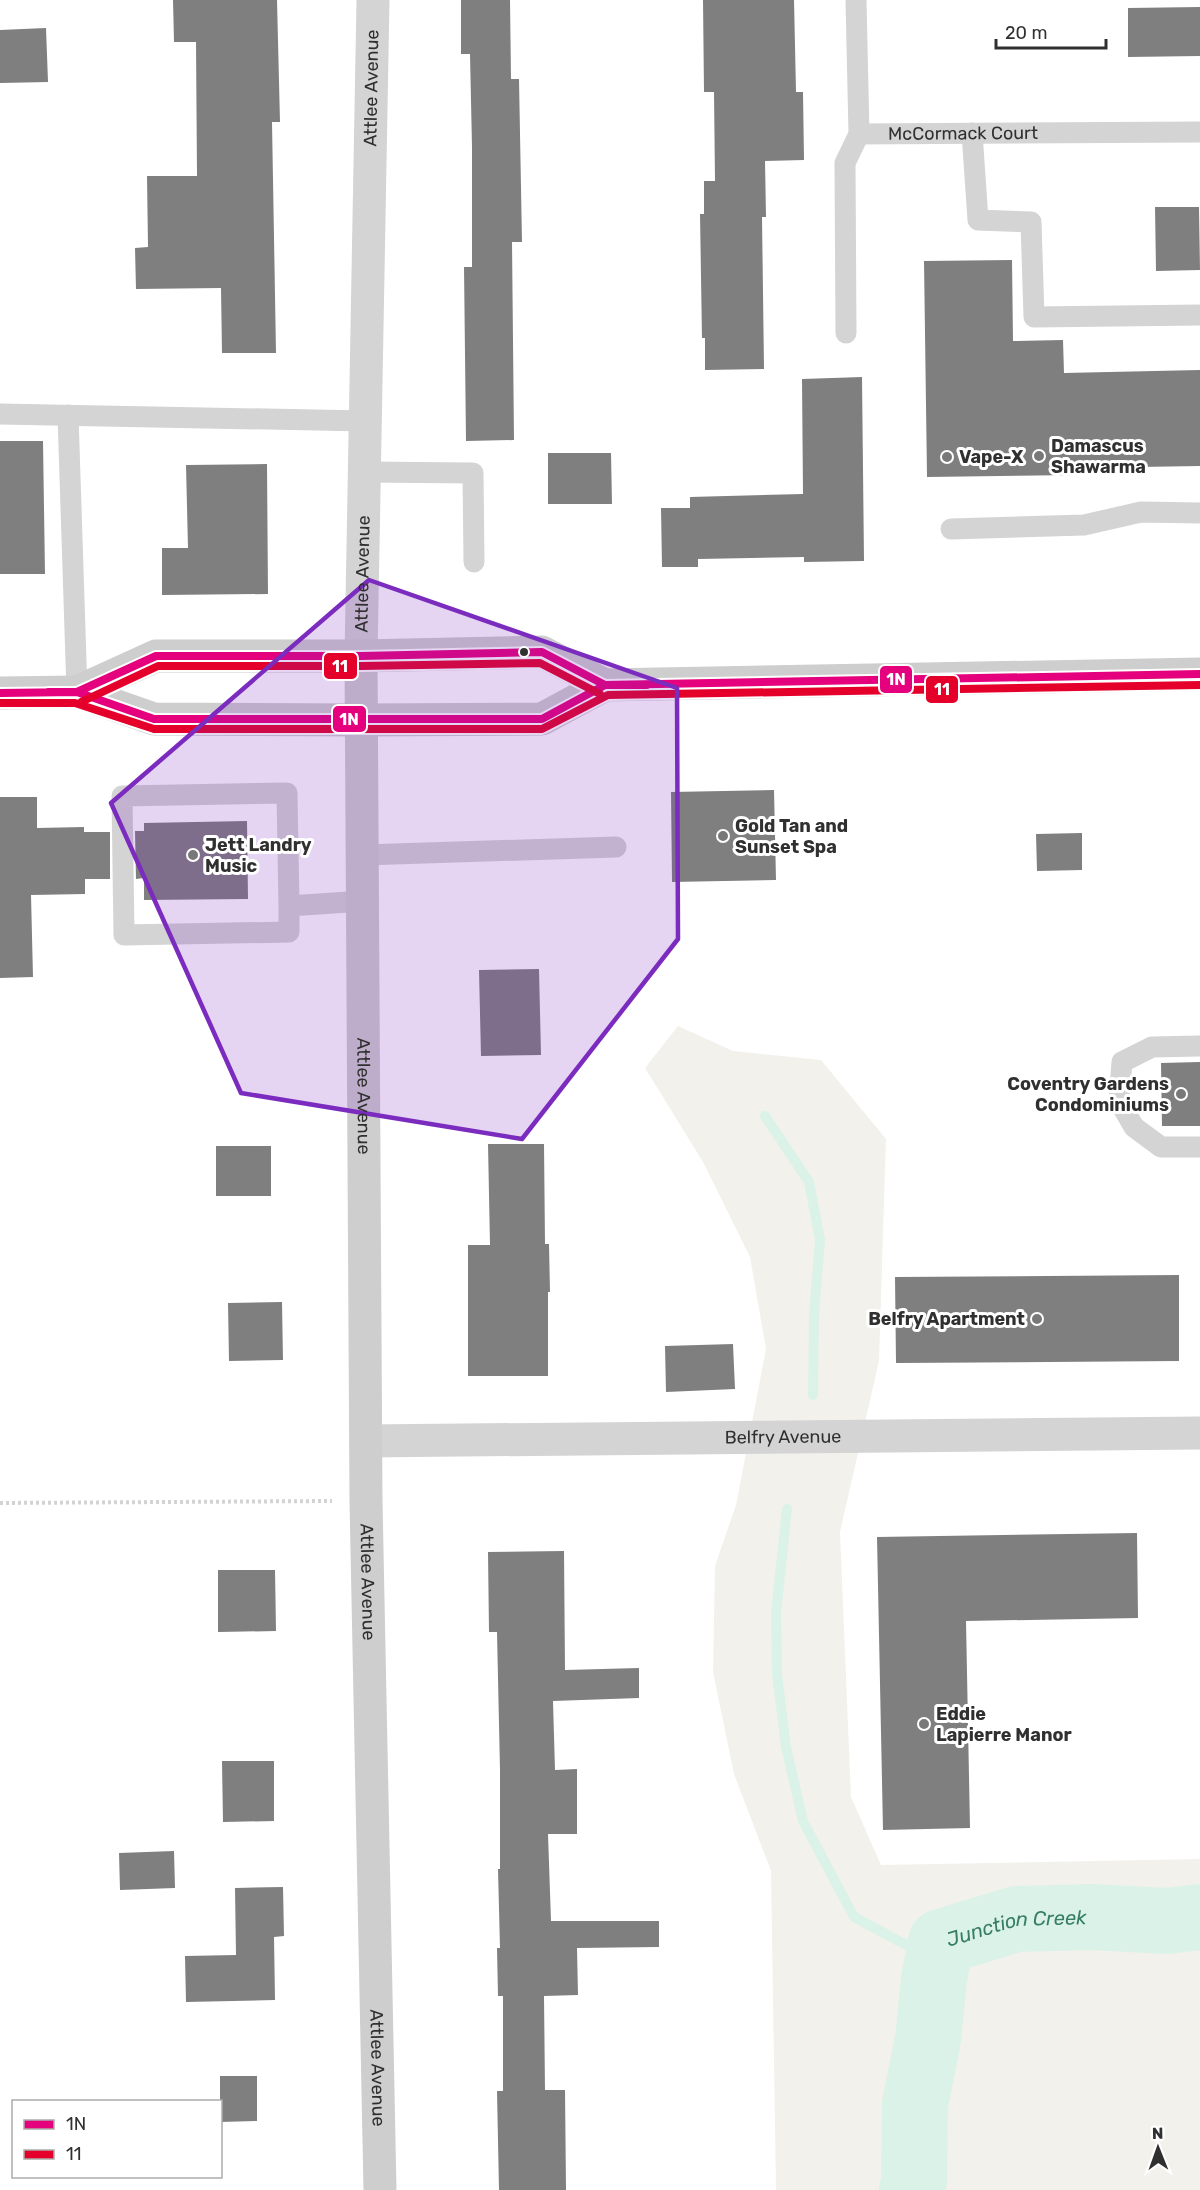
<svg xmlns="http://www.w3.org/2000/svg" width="1200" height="2190" font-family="Rubik,sans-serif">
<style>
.green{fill:#f3f1eb}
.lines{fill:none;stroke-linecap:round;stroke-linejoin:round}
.stream{stroke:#dbf2e8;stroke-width:10}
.river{stroke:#dbf2e8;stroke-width:66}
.building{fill:#7f7f7f}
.path{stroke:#d3d3d3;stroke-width:4;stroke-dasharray:3 3;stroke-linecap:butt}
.lane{stroke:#d4d4d4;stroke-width:21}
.street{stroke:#d4d4d4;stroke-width:33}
.secondary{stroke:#cecece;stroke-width:33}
.bus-1-casing{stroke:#fff;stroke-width:12}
.bus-2-casing{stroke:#fff;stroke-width:12}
.bus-1{stroke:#e5007d;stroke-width:8}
.bus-2{stroke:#e4002b;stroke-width:8}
.marked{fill:#7b2cbf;fill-opacity:0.2;stroke:#7b2cbf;stroke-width:4.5;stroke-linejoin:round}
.poi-dot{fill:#787878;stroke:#fff;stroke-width:2}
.bus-dot{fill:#303030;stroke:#fff;stroke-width:2}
.labels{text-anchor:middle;stroke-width:6;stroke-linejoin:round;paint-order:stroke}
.street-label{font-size:18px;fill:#303030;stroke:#fff}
.poi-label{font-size:18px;font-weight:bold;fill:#303030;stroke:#fff;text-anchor:start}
.water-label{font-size:20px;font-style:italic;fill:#377f61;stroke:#fff}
.line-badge{stroke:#fff;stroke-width:2}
.badge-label{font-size:16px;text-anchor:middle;font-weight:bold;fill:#fff}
</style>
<rect width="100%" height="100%" fill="#fff"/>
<path class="green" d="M 678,1026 L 733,1051 L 821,1060 L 886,1139 L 879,1361 L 840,1532 L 851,1797 L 881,1865 L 1200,1859 L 1200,2190 L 776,2190 L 771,1871 L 734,1774 L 713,1672 L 715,1566 L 736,1505 L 766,1349 L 750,1257 L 703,1162 L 645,1068 Z"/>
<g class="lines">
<path class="stream" d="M 765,1116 L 809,1182 L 820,1240 L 814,1314 L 813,1395
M 787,1509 L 776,1613 L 777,1674 L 786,1747 L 803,1821 L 854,1917 L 938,1962"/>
<path class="river" id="s1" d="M 912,2190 L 914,2181 L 915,2104 L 928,2039 L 934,1979 L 941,1942 L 1016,1919 L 1091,1917 L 1167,1921 L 1200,1917"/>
</g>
<path class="building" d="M 173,0 L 277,0 L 280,122 L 272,122 L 276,353 L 222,353 L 221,288 L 136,289 L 135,248 L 148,247 L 147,176 L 197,176 L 196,42 L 174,42 Z
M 461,0 L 510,0 L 511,79 L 519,79 L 522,242 L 512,242 L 514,440 L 466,441 L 464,267 L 472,267 L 472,147 L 470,54 L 461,54 Z
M 703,0 L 794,0 L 796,92 L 803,92 L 804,160 L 765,161 L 766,217 L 762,217 L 764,369 L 705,370 L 705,338 L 702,338 L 700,214 L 704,214 L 704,181 L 715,181 L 714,92 L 704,92 Z
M 1200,7 L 1200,56 L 1128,57 L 1128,8 Z
M 46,28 L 48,82 L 0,83 L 0,30 Z
M 1155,207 L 1199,207 L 1200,270 L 1156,271 Z
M 1012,260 L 1013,341 L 1063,340 L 1064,373 L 1200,370 L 1200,466 L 1075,468 L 1075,475 L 927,477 L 924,261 Z
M 862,377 L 864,561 L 804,562 L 804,557 L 698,559 L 698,567 L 662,567 L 661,508 L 690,508 L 690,497 L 803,494 L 802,379 Z
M 0,441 L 43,441 L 45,574 L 0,574 Z
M 548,453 L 611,453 L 612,504 L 548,504 Z
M 267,464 L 268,594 L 162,595 L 162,548 L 188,548 L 186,465 Z
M 774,790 L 776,880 L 672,882 L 671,792 Z
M 0,797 L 37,797 L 37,828 L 84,827 L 84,832 L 110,832 L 110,879 L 85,879 L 85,894 L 31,895 L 33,977 L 0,978 Z
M 247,821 L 248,899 L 144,900 L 144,878 L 136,879 L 135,831 L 144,831 L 144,823 Z
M 1082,833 L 1082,870 L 1037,871 L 1036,834 Z
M 539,969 L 541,1055 L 481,1056 L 479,970 Z
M 1200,1062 L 1200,1126 L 1162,1126 L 1161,1063 Z
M 488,1144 L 544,1144 L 545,1244 L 549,1244 L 550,1292 L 548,1292 L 548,1376 L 468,1376 L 468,1245 L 490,1245 Z
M 216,1146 L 271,1146 L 271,1196 L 216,1196 Z
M 1179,1275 L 1179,1361 L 896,1363 L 895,1277 Z
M 282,1302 L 283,1360 L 229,1361 L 228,1303 Z
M 733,1344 L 735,1389 L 666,1392 L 665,1346 Z
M 1137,1533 L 1138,1618 L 966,1621 L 970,1828 L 883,1830 L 877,1537 Z
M 564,1551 L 565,1670 L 639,1668 L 639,1698 L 553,1701 L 555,1770 L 577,1769 L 577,1834 L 548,1834 L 551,1921 L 659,1921 L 659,1947 L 577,1948 L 578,1995 L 544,1996 L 545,2090 L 565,2090 L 566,2190 L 499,2190 L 497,2091 L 503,2091 L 503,1996 L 498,1996 L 497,1948 L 500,1948 L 498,1869 L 500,1869 L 500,1770 L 497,1632 L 489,1632 L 488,1552 Z
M 218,1570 L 275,1570 L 276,1631 L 218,1632 Z
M 222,1761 L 274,1761 L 274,1821 L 223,1822 Z
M 174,1851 L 175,1888 L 120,1890 L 119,1853 Z
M 283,1887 L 284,1936 L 274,1937 L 275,2000 L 186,2002 L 185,1956 L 236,1955 L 235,1888 Z
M 220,2076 L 257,2076 L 257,2121 L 220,2122 Z"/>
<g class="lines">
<path class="path" d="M 0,1503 L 332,1501"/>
<g class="lane">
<path d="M 972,133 L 978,220 L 1031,222 L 1034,317 L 1200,315"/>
<path id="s2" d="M 859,134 L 1200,132"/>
<path d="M 846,333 L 845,163 L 859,134 L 856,0"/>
<path d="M 0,414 L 365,421"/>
<path d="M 68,415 L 77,692"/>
<path d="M 365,472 L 473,473 L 474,562"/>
<path d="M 951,529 L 1084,525 L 1141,512 L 1200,513"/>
<path d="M 363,855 L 616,847"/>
<path d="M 289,906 L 289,932 L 124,935 L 122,796 L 287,793 L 289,906 L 363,901"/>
<path d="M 1200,1046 L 1152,1047 L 1122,1062 L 1119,1101 L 1134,1127 L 1161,1147 L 1200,1147"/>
</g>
<g class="street">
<path id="s3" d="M 361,656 L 373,0"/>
<path id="s4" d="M 366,1441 L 1200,1433"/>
</g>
<g class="secondary">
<path id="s5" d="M 361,656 L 366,1501 L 380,2190"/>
<path d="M 77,692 L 156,656 L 361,656 L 542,652 L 605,685"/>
<path d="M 0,693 L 77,692 L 154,719 L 362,720 L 542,719 L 605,685 L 1200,674"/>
</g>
<g class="bus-1-casing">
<path id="bus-1" d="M 48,692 L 77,692 L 154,719 L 542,719 L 605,685 L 647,685
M 0,693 L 77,692 L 156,656 L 361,656 L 542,652 L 605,685 L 1200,674"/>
</g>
<g class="bus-2-casing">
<path id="bus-2" d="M 81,702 L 158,666 L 361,666 L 540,663 L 600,694
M 0,703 L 75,703 L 154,729 L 542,729 L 608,695 L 1200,685"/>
</g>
<use href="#bus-1" class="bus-1"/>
<use href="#bus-2" class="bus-2"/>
</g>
<path class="marked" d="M 369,580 L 677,688 L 678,939 L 522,1139 L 241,1093 L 111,803 Z"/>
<g class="poi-dot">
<circle cx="1039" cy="456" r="6"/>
<circle cx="947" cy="457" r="6"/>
<circle cx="723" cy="836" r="6"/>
<circle cx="193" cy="855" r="6"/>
<circle cx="1181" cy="1094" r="6"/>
<circle cx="1037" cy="1319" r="6"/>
<circle cx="924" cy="1724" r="6"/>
</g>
<circle class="bus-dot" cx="524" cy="652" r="5"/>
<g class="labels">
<g class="street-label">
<text dy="6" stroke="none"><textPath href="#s3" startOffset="568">Attlee Avenue</textPath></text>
<text dy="6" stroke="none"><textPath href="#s2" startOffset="104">McCormack Court</textPath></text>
<text dy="6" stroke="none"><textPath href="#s3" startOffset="82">Attlee Avenue</textPath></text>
<text dy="6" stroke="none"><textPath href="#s5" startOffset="440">Attlee Avenue</textPath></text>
<text dy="6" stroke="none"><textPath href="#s4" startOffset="417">Belfry Avenue</textPath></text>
<text dy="6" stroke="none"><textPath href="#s5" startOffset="926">Attlee Avenue</textPath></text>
<text dy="6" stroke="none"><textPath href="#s5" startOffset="1412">Attlee Avenue</textPath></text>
</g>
<g class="poi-label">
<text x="1051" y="452">Damascus<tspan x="1051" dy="21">Shawarma</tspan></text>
<text x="959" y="463">Vape-X</text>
<text x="735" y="832">Gold Tan and<tspan x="735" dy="21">Sunset Spa</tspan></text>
<text x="205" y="851">Jett Landry<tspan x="205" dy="21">Music</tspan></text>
<text x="1169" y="1090" text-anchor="end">Coventry Gardens<tspan x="1169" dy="21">Condominiums</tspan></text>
<text x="1025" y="1325" text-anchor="end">Belfry Apartment</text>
<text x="936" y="1720">Eddie<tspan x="936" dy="21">Lapierre Manor</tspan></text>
</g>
<g class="water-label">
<text dy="7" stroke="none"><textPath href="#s1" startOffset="328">Junction Creek</textPath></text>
</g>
</g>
<g class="line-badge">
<rect x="323" y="652" width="35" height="28" rx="6" fill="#e4002b"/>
<rect x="879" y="665" width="34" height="29" rx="6" fill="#e5007d"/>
<rect x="925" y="675" width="34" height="29" rx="6" fill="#e4002b"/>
<rect x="332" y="705" width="35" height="28" rx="6" fill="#e5007d"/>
</g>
<g class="badge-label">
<text x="340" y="672">11</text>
<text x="896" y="685">1N</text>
<text x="942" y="695">11</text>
<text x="349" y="725">1N</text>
</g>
<rect x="12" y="2100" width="210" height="78" fill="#ffffff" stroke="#acacac" stroke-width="1.5"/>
<rect x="24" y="2120" width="30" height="9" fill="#e5007d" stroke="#acacac" stroke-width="1.5"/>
<text x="66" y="2130" font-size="18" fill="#303030">1N</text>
<rect x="24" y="2150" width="30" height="9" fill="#e4002b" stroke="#acacac" stroke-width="1.5"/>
<text x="66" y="2160" font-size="18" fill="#303030">11</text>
<g transform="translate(1158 2148) rotate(359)" stroke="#ffffff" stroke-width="4.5" paint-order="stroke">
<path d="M0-4.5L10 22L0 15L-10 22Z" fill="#303030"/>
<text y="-9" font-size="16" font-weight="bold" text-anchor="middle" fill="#303030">N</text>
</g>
<path d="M996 39v9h110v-9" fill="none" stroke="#303030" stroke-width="3"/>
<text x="1005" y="39" font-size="18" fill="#303030" stroke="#ffffff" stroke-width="4.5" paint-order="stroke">20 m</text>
</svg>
